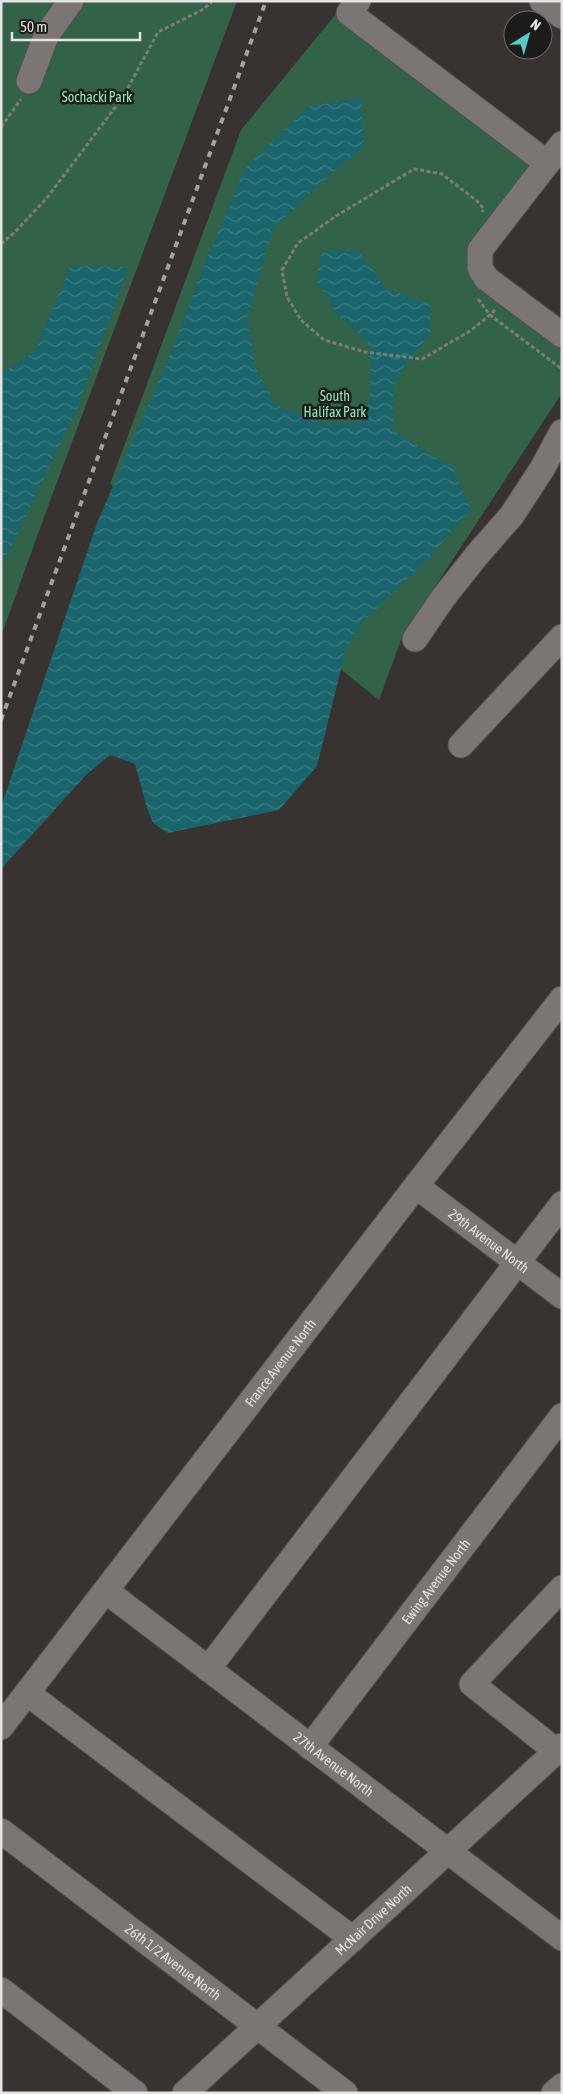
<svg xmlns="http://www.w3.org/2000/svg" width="563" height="2094" font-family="'Asap Condensed',sans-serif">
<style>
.green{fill:#326349}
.water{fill:url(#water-waves)}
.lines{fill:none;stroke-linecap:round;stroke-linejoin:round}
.minor-casing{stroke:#534f4d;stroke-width:27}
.path{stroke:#7f7b79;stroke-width:3;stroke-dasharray:4 2.5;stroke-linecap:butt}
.minor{stroke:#7b7573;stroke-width:25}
.rail{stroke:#a6a2a1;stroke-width:4;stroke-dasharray:6 6;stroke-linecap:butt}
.labels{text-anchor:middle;stroke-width:5;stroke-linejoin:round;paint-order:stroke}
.park-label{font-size:14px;fill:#8becb7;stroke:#1d1b1a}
.street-label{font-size:14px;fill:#e6e3e2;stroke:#1d1b1a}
</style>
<defs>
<pattern id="water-waves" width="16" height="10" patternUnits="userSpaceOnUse" patternTransform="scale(1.25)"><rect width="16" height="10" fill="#19656b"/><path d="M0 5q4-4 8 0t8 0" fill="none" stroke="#3a7b80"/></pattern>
</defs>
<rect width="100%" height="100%" fill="#383330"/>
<path class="green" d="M 1,1 L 237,1 L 47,509 L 1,636 Z
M 340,9 L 535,161 L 469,245 C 466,260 467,270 474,284 L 562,350 L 562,393 L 402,637 L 379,700 L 110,484 L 241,130 Z"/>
<path class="water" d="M 361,98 L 364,146 L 317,186 L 272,230 L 247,319 L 256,369 L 276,405 L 321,423 L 361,423 L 370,399 L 371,372 L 368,342 L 337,315 L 316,279 L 322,252 L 357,250 L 386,288 L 430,305 L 431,334 L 406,363 L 393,388 L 393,430 L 453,468 L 471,509 L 427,560 L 362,623 L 346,649 L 317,766 L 279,810 L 168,833 L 153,823 L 147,808 L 135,764 L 110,755 L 86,775 L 1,869 L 1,807 L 97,523 L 176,341 L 202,270 L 246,166 L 308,106 Z
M 70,266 L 128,267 L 78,407 L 1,567 L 1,373 L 35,351 Z"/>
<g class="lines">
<g class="minor-casing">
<g id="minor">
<path d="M 358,1 L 349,13 L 547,163"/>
<path d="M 542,1 L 562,16"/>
<path d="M 29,81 L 46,36 L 71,1"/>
<path d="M 562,144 L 480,250 L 480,268 L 486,278 L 562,335"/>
<path d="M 415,639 L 443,598 L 477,555 L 512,515 L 542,469 L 562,432"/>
<path d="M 461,745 L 562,637"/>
<path id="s1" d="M 416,1186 L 562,1296"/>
<path id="s2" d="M 106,1591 L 562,1938"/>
<path d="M 208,1669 L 562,1204"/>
<path d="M 27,1693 L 353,1939"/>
<path id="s3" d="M 1,1727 L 416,1186 L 562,999"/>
<path id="s4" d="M 310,1747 L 562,1416"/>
<path d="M 556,1751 L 472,1684 L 562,1588"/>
<path id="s5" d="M 1,1831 L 345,2093"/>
<path d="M 1,1990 L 135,2093"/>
<path id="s6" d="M 185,2093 L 562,1746"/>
<path d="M 554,2093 L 562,2086"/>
</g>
</g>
<path class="path" d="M 1,127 L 21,99
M 1,244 L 15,232 L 46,199 L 123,97 L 158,32 L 202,10 L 213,1
M 478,299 L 490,315 L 470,331 L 422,359 L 365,352 L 324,340 L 301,320 L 287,297 L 282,270 L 298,243 L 336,216 L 414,169 L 442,174 L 477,201 L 484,209 L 482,212
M 495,310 L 490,315 L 562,369"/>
<use href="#minor" class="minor"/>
<path class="rail" d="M 1,720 L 266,1"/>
</g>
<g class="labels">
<g class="park-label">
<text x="97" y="102">Sochacki Park</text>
<text x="335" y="401">South<tspan x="335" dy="16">Halifax Park</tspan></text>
</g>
<g class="street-label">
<text dy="5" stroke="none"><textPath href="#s1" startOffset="91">29th Avenue North</textPath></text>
<text dy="5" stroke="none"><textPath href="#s3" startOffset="459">France Avenue North</textPath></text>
<text dy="5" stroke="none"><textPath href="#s4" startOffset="208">Ewing Avenue North</textPath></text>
<text dy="5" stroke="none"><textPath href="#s2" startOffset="286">27th Avenue North</textPath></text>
<text dy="5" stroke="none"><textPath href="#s6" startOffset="256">McNair Drive North</textPath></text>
<text dy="5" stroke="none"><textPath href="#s5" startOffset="216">26th 1/2 Avenue North</textPath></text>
</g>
</g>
<rect width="563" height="2094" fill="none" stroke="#e6e3e2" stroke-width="5"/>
<g transform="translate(528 35) rotate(37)"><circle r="24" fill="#1d1b1a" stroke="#6d6b6a"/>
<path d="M0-4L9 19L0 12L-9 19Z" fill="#54cdc8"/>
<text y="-8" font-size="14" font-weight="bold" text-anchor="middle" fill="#e6e3e2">N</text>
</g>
<path d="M12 32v8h128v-8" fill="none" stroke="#e6e3e2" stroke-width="2.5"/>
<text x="20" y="32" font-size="15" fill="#e6e3e2" stroke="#1d1b1a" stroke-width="4" paint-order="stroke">50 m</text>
</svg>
